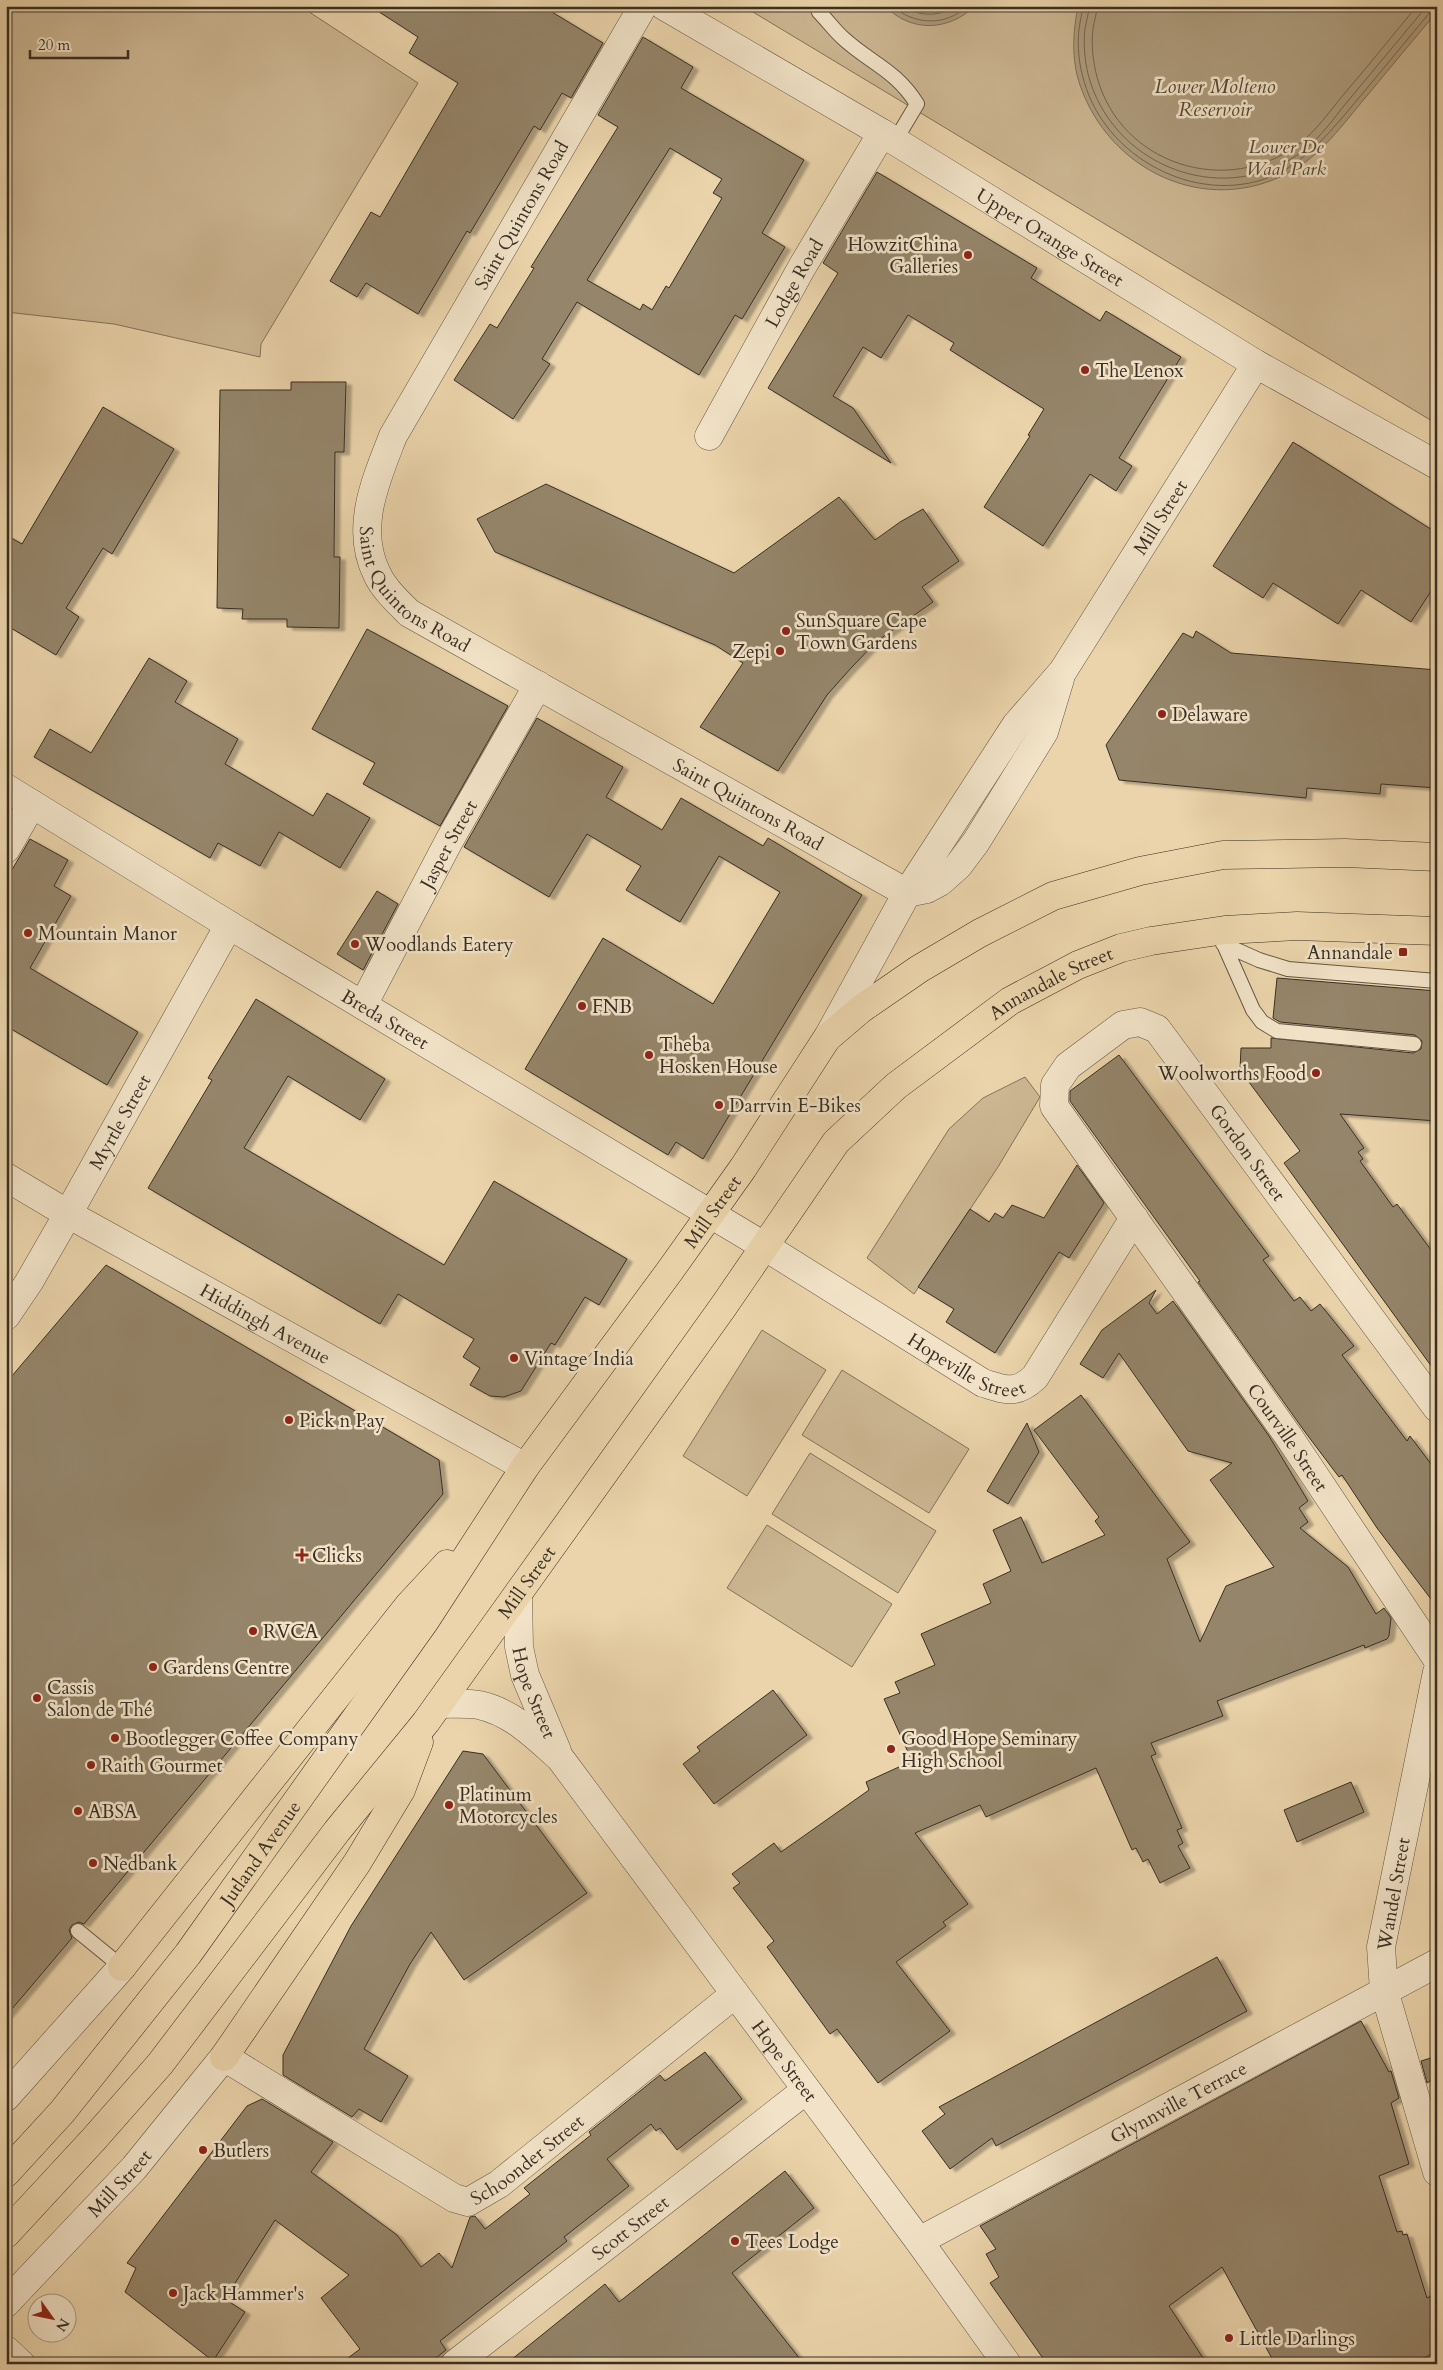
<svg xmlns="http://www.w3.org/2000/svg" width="1443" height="2370" font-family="Cardo,serif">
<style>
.green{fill:#cdb894;stroke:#82745c}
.water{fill:#ae9c7d;stroke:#7f705a}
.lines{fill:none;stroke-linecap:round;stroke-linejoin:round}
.shore{stroke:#736651;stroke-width:1}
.building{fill:#95856b;stroke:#382f25;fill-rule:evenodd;filter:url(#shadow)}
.service-casing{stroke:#655846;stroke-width:16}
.minor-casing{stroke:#655846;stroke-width:29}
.tertiary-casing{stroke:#655846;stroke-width:29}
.primary-casing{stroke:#382f25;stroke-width:29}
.service{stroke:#f2e3c8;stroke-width:14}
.minor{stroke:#f2e3c8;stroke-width:28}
.tertiary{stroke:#f2e3c8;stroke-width:28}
.primary{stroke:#ebd4ab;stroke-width:28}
.poi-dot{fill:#8f2418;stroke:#f2e3c8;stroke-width:2}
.labels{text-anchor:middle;stroke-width:5;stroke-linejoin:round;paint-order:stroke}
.park-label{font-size:19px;font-style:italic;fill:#564a3b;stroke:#f2e3c8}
.street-label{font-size:19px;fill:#382f25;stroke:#f2e3c8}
.poi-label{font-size:19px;fill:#382f25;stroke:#f2e3c8;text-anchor:start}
.water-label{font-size:20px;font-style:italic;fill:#564a3b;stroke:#f2e3c8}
</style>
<defs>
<filter id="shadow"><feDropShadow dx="5.5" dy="3" stdDeviation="1" flood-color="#0004"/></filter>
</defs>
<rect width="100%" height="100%" fill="#ebd4ab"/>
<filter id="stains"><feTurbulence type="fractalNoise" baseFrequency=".004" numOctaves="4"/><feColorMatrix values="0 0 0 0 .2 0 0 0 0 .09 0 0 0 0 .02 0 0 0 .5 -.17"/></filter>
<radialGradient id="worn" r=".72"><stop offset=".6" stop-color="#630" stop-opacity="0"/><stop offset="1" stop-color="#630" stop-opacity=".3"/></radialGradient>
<path class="green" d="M 6,6 L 300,6 L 418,83 L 261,344 L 260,357 L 114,324 L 6,312 Z
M 743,6 L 1437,6 L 1437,424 Z
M 1025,1077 L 1040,1097 L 998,1167 L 914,1294 L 867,1258 L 949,1129 L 983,1098 Z
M 762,1330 L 826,1370 L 747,1496 L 683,1456 Z
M 842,1370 L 969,1449 L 929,1513 L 802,1435 Z
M 810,1453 L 936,1531 L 898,1593 L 772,1514 Z
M 767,1525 L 892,1604 L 852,1667 L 727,1588 Z"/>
<path class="water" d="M 885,6 L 975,6 C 949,31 911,33 885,6 Z
M 1078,6 L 1437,6 L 1437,12 C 1413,40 1390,68 1366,97 C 1343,124 1321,156 1288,173 C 1205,217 1109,170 1080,85 C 1071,59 1073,32 1078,6 Z"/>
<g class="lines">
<path class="shore" d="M 892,6 C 914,25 946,27 967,6
M 902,6 C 921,18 940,16 958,6
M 1083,6 C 1082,14 1080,21 1079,29 C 1077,46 1079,65 1084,81 C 1107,164 1212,214 1288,168 C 1319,148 1340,120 1363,93 C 1386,66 1408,38 1431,11 L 1437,9
M 1089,6 C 1089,14 1086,21 1085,29 C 1083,45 1085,65 1090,81 C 1118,170 1229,209 1304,150 C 1321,137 1334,118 1347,102 C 1374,70 1400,38 1427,6
M 1097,6 C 1097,14 1094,21 1093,29 C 1091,44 1093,62 1097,77 C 1121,165 1227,198 1299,144 C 1316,131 1330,111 1344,94 C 1369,65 1393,35 1417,6"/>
</g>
<path class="building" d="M 370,6 L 542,6 L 603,43 L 571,98 L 562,93 L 540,130 L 534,126 L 470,233 L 467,231 L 418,314 L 366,283 L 357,297 L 330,281 L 371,212 L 380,217 L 458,83 L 409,53 L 418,37 Z
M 643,37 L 693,67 L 681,88 L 804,160 L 762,233 L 785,247 L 742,319 L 735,315 L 699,375 L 577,302 L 542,359 L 550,364 L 513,419 L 454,380 L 490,324 L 497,328 L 534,268 L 531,267 L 618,127 L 598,115 ZM 670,148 L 722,179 L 713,193 L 722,198 L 669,288 L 666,286 L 652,310 L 643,304 L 640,310 L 587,280 Z
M 877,172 L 1037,268 L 1031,278 L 1100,321 L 1106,311 L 1181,357 L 1119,458 L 1132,466 L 1116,491 L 1090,474 L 1043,546 L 984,507 L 1030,436 L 1028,435 L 1044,409 L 950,350 L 954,343 L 908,315 L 881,358 L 863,347 L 833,396 L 853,408 L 891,463 L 768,388 L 838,273 L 823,263 Z
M 291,382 L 346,382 L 344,452 L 335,452 L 334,557 L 340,557 L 339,628 L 287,627 L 287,619 L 242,619 L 243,609 L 217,608 L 220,390 L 291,390 Z
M 103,407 L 174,449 L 112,554 L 103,548 L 66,608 L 79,617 L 56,655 L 6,625 L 6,535 L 22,544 Z
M 1293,442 L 1437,533 L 1437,582 L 1411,622 L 1361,590 L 1338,624 L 1273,583 L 1263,598 L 1213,566 Z
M 546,484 L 734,573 L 839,497 L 875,540 L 900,522 L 923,509 L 959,561 L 922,587 L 933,602 L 877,641 L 851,668 L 827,695 L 778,771 L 700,727 L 743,663 L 715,645 L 495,552 L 477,519 Z
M 367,629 L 508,706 L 440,826 L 363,784 L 375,763 L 312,729 Z
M 1196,631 L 1231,653 L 1437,670 L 1437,788 L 1381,784 L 1380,794 L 1307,788 L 1306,798 L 1119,780 L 1106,745 L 1183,633 L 1193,638 Z
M 149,658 L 187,681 L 175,702 L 238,739 L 225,764 L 313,816 L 327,793 L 370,818 L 340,868 L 279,832 L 260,866 L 218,843 L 210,858 L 34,757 L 50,729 L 91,753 Z
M 537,718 L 623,767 L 606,797 L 662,830 L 681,798 L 763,846 L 768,838 L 862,895 L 703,1159 L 676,1142 L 668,1155 L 525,1069 L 603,938 L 713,1004 L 780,892 L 719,856 L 680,922 L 626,890 L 641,866 L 587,834 L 549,897 L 464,847 Z
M 30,839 L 68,860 L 54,886 L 71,896 L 30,968 L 138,1032 L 107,1085 L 6,1026 L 6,880 Z
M 377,891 L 398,904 L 363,970 L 337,954 Z
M 1277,978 L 1437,991 L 1437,1121 L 1340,1114 L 1364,1148 L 1358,1152 L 1363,1159 L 1360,1161 L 1393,1207 L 1397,1204 L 1437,1258 L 1437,1374 L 1284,1163 L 1300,1151 L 1240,1070 L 1241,1048 L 1271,1048 L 1271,1038 L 1413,1053 L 1421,1049 L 1422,1041 L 1415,1035 L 1280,1022 L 1273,1018 Z
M 256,999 L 385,1079 L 360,1120 L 288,1076 L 244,1148 L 444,1265 L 494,1181 L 627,1259 L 599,1305 L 585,1297 L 555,1345 L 551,1343 L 521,1391 L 504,1397 L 490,1396 L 470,1385 L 480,1368 L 463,1357 L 474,1339 L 398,1294 L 380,1324 L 148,1188 L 212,1080 L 208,1078 Z
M 1119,1055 L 1269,1256 L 1263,1260 L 1294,1301 L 1300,1297 L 1311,1311 L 1320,1304 L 1354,1346 L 1342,1355 L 1407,1441 L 1410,1436 L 1437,1472 L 1437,1607 L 1377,1528 L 1342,1475 L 1339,1477 L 1305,1432 L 1198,1282 L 1200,1281 L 1070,1101 L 1070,1091 Z
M 1077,1165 L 1104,1203 L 1069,1258 L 1059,1252 L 995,1353 L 946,1322 L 954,1309 L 918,1287 L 970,1209 L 989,1222 L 995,1213 L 1003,1218 L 1012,1205 L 1044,1218 Z
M 106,1265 L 439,1460 L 443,1494 L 84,1924 L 79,1922 L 72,1925 L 69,1930 L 72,1938 L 6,2016 L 6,1383 Z
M 1156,1290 L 1149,1303 L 1157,1314 L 1173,1301 L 1269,1436 L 1308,1501 L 1299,1508 L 1308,1522 L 1300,1528 L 1348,1567 L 1376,1614 L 1384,1608 L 1391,1618 L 1389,1636 L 1387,1639 L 1365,1648 L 1364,1645 L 1217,1701 L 1223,1716 L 1151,1743 L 1156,1754 L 1151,1756 L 1182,1828 L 1177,1830 L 1183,1843 L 1178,1846 L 1190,1868 L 1160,1883 L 1148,1859 L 1143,1862 L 1136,1848 L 1132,1850 L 1096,1768 L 986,1817 L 980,1805 L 915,1833 L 968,1904 L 943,1922 L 946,1926 L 896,1962 L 950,2031 L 878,2083 L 837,2029 L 830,2034 L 767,1947 L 774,1941 L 733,1888 L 740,1883 L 732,1874 L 774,1843 L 781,1852 L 869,1790 L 866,1782 L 912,1761 L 884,1699 L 900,1693 L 895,1682 L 935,1665 L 921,1634 L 991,1603 L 983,1584 L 1011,1571 L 993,1530 L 1021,1517 L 1042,1563 L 1105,1535 L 1095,1521 L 1099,1517 L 1034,1430 L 1081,1395 L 1190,1542 L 1167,1559 L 1200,1642 L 1226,1586 L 1274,1567 L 1210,1480 L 1232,1463 L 1188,1451 L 1119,1353 L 1103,1378 L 1080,1364 L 1102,1330 Z
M 1027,1423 L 1039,1452 L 1008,1504 L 987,1491 Z
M 773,1690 L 807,1735 L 714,1804 L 683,1764 L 700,1751 L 697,1747 Z
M 463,1751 L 483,1754 L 587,1893 L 464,1980 L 431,1932 L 410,1964 L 364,2049 L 408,2076 L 381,2122 L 359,2109 L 352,2117 L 283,2075 L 283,2055 L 351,1926 Z
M 1351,1782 L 1364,1812 L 1297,1842 L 1284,1810 Z
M 1217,1957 L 1247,2011 L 996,2146 L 992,2138 L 950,2169 L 922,2131 L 945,2114 L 939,2107 Z
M 1361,2021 L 1389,2072 L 1391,2071 L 1399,2098 L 1391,2103 L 1409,2164 L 1379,2176 L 1397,2232 L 1402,2231 L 1403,2235 L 1407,2234 L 1427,2298 L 1437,2293 L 1437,2351 L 1413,2364 L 1275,2364 L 1222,2267 L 1169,2306 L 1207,2364 L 1047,2364 L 990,2283 L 999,2277 L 986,2254 L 996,2249 L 980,2226 Z
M 705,2052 L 742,2099 L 677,2150 L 660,2128 L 656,2131 L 651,2124 L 607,2159 L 629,2186 L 564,2237 L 567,2241 L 440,2341 L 446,2350 L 428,2364 L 340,2364 L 360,2349 L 321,2298 L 349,2275 L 275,2220 L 225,2299 L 245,2312 L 213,2361 L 125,2292 L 136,2268 L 127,2263 L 247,2106 L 262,2099 L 333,2142 L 311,2172 L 397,2235 L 421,2267 L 439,2253 L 452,2268 L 470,2217 L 475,2216 L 485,2229 L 530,2194 L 524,2188 L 591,2135 L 589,2132 L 660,2075 L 665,2081 Z
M 1437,2056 L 1437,2077 L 1427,2083 L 1421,2061 Z
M 785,2171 L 814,2208 L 732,2273 L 804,2364 L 506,2364 L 605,2284 L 619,2302 Z"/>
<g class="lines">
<g class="service-casing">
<path id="service" d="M 817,6 L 819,12 C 827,20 834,30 843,38 C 870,63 896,70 917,104 L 895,141
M 1218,931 L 1253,1010 L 1262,1022 L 1277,1031 L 1414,1044
M 1223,944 L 1259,960 L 1288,969 L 1437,981
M 78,1931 L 122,1967"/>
</g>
<g class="minor-casing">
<g id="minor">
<path id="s1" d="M 643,6 L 393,436 C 376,480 354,528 377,574 C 384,589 397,601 409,613 L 907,893"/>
<path id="s2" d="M 709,436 L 802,267 L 882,133"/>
<path id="s3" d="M 6,788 L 229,925 L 764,1246 L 983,1383 C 1006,1390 1016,1395 1035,1377 L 1134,1218"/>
<path d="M 6,849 L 32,804"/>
<path d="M 907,893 L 927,889 L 940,882 L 958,866 L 976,842 L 1044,732 L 1060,679"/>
<path id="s4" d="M 363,1005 L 449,841 L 538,685"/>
<path id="s5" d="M 828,1037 L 907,893 L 1016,725 L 1063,671 L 1256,364"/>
<path id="s6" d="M 6,1177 L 68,1214 L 525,1467"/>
<path id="s7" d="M 6,1316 L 29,1282 L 68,1214 L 229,925"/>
<path id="s8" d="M 1437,1408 L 1157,1029 L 1140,1022 L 1123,1025 L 1068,1066 L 1055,1085 L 1054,1106 L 1289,1437 L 1437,1659"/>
<path id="s9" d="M 518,1595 L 519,1647 L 525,1675 L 557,1751"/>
<path d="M 1437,1672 L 1381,1947 L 1384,1990 L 1437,2172"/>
<path id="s10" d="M 439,1704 C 452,1704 466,1703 479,1705 C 512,1712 535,1736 560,1758 L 919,2241 L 1007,2364"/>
<path d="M 6,2097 L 122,1967"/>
<path id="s11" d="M 919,2241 L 1437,1963"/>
<path id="s12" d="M 6,2303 L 134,2168 L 224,2057 L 454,2198 L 468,2202 L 499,2184 L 735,1994"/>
<path id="s13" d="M 455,2364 L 806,2090"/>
</g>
</g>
<g class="tertiary-casing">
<g id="tertiary">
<path id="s14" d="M 664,6 L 882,133 L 1256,364 L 1437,465"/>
<path d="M 6,2350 L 21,2364"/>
</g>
</g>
<g class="primary-casing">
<g id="primary">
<path d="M 122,1967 L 409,1605 L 447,1564"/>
<path d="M 224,2057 L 357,1863 L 401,1790 L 419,1742"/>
<path id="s15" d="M 6,2173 L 62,2112 L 188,1954 L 425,1621 L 525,1467 L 669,1272 L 743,1168 L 827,1038 L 861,1009 L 919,969 L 980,933 L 1053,896 L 1140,871 L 1223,855 L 1345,853 L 1437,857"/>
<path id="s16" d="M 6,2234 L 93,2140 L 160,2064 L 337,1831 L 426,1722 L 723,1307 L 836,1142 L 896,1086 L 1010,1001 L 1078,965 L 1121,948 L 1151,941 L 1225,930 L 1297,926 L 1437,931"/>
</g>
</g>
<use href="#service" class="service"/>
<use href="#minor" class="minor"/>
<use href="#tertiary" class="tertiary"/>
<use href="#primary" class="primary"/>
</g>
<g class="poi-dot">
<circle cx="968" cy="255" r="5"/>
<circle cx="1085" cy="370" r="5"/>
<circle cx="786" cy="631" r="5"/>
<circle cx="780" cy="651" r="5"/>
<circle cx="1162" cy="714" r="5"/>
<circle cx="28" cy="933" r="5"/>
<circle cx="355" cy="944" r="5"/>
<rect x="1398" y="947" width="10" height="10" rx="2.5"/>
<circle cx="582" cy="1006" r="5"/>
<circle cx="649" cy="1055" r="5"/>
<circle cx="1316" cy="1073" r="5"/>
<circle cx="719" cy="1105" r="5"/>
<circle cx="514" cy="1358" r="5"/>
<circle cx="289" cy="1420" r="5"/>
<path d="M299.5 1547.5h5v5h5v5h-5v5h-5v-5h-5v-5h5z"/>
<circle cx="253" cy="1631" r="5"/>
<circle cx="153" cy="1667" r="5"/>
<circle cx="37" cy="1698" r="5"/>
<circle cx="115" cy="1738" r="5"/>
<circle cx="891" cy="1749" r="5"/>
<circle cx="91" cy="1765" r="5"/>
<circle cx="449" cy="1805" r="5"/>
<circle cx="78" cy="1811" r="5"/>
<circle cx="93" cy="1863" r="5"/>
<circle cx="203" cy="2150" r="5"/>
<circle cx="735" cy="2241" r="5"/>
<circle cx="173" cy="2293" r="5"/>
<circle cx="1229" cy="2338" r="5"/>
</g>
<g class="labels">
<g class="park-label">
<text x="1286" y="153">Lower De<tspan x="1286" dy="22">Waal Park</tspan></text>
</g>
<g class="street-label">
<text transform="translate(521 215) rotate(-60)" y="7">Saint Quintons Road</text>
<text dy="7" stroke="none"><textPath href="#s14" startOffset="450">Upper Orange Street</textPath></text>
<text dy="7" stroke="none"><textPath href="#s2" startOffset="175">Lodge Road</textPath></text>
<text dy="7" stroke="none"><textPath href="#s5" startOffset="618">Mill Street</textPath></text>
<text dy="7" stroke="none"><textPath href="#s1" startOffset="676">Saint Quintons Road</textPath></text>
<text dy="7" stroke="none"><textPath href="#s1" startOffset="1081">Saint Quintons Road</textPath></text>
<text dy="7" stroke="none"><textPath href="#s4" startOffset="182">Jasper Street</textPath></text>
<text dy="7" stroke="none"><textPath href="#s16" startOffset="1642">Annandale Street</textPath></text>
<text dy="7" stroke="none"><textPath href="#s3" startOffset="444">Breda Street</textPath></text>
<text dy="7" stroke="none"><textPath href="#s7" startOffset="225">Myrtle Street</textPath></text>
<text transform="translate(1248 1152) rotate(54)" y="7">Gordon Street</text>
<text dy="7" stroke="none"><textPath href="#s15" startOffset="1194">Mill Street</textPath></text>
<text dy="7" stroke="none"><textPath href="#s6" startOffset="298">Hiddingh Avenue</textPath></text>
<text dy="7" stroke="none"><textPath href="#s3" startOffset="1122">Hopeville Street</textPath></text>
<text dy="7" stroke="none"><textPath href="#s8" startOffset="1025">Courville Street</textPath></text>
<text dy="7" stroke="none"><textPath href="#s16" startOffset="835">Mill Street</textPath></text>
<text dy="7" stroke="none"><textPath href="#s9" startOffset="100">Hope Street</textPath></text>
<text dy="7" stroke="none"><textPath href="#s15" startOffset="409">Jutland Avenue</textPath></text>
<text transform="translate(1393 1894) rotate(-80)" y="7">Wandel Street</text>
<text dy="7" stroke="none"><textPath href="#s10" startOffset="515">Hope Street</textPath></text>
<text dy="7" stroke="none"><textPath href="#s11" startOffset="294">Glynnville Terrace</textPath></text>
<text dy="7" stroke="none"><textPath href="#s12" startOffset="686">Schoonder Street</textPath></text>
<text dy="7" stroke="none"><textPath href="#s12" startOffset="165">Mill Street</textPath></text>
<text dy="7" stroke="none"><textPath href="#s13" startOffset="222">Scott Street</textPath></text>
</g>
<g class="poi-label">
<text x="958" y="251" text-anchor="end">HowzitChina<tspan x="958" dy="22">Galleries</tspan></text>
<text x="1095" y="377">The Lenox</text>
<text x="796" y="627">SunSquare Cape<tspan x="796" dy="22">Town Gardens</tspan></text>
<text x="770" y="658" text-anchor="end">Zepi</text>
<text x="1172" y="721">Delaware</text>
<text x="38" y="940">Mountain Manor</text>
<text x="365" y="951">Woodlands Eatery</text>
<text x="1393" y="959" text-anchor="end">Annandale</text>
<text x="592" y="1013">FNB</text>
<text x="659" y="1051">Theba<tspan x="659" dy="22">Hosken House</tspan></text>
<text x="1306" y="1080" text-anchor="end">Woolworths Food</text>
<text x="729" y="1112">Darrvin E-Bikes</text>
<text x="524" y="1365">Vintage India</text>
<text x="299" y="1427">Pick n Pay</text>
<text x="312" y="1562">Clicks</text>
<text x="263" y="1638">RVCA</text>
<text x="163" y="1674">Gardens Centre</text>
<text x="47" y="1694">Cassis<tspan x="47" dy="22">Salon de Thé</tspan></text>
<text x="125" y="1745">Bootlegger Coffee Company</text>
<text x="901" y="1745">Good Hope Seminary<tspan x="901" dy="22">High School</tspan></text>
<text x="101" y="1772">Raith Gourmet</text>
<text x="459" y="1801">Platinum<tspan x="459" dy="22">Motorcycles</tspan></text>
<text x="88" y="1818">ABSA</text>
<text x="103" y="1870">Nedbank</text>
<text x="213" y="2157">Butlers</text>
<text x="745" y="2248">Tees Lodge</text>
<text x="183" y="2300">Jack Hammer's</text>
<text x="1239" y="2345">Little Darlings</text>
</g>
<g class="water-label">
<text x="1215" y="93">Lower Molteno<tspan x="1215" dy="23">Reservoir</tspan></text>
</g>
</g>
<rect width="1443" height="2370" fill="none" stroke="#ebd4ab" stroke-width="25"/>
<rect x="8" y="8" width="1428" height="2355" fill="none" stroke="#382f25" stroke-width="2.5"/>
<rect x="12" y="12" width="1418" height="2345" fill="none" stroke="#382f25"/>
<g transform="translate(52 2318) rotate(123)"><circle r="24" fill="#f2e3c8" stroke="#a89b87"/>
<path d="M0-4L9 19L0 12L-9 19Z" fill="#8f2418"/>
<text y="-8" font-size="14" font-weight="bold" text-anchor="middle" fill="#382f25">N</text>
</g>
<path d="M30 50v8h98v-8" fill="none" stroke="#382f25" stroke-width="2.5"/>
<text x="38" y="50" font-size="15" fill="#382f25" stroke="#f2e3c8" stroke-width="4" paint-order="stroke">20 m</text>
<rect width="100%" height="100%" filter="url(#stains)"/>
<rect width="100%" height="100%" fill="url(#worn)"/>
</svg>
